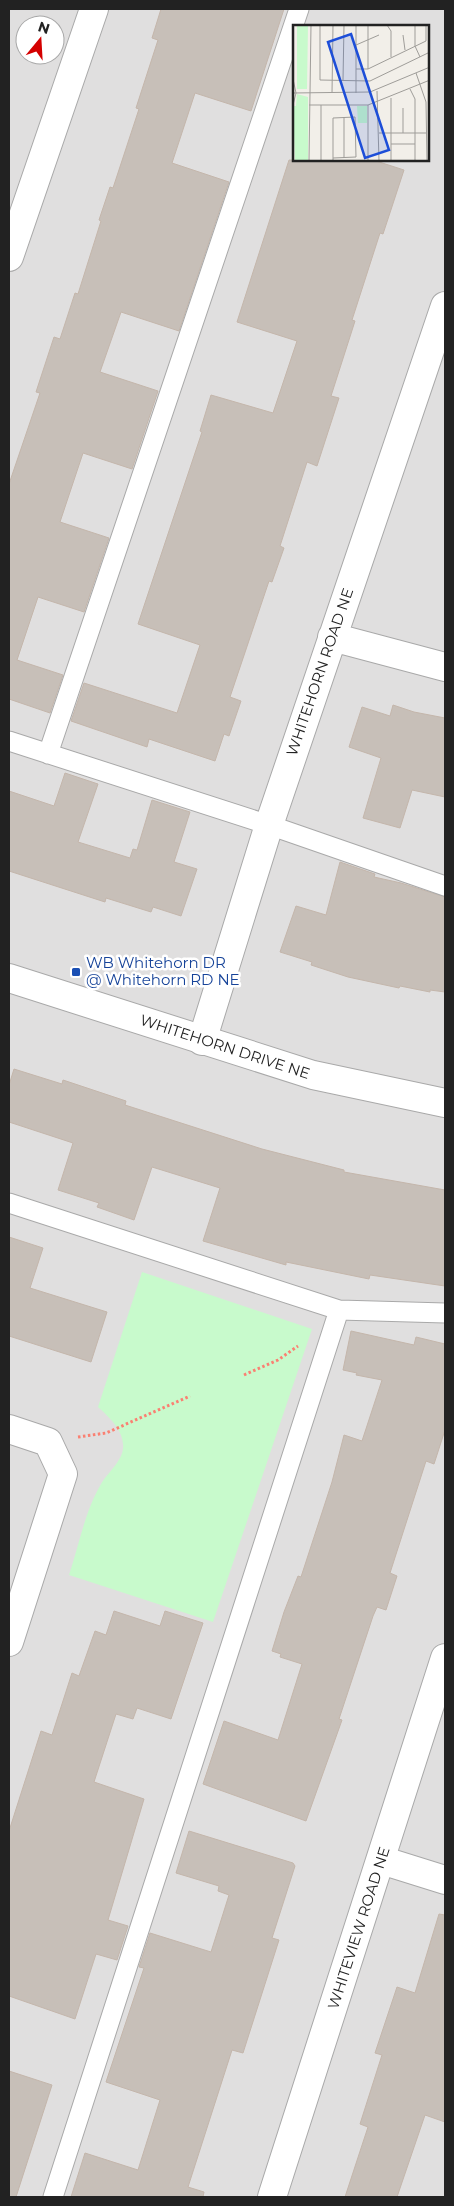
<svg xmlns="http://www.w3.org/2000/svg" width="454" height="2206" font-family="Montserrat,sans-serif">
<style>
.residential{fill:#e0dfdf;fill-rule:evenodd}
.park{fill:#c8facc}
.building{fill:#c7bfb8;stroke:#c4b6ab}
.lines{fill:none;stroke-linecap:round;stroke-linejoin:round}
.service-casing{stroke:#a9a9a9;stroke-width:21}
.minor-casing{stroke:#a9a9a9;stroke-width:30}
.tertiary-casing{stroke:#a9a9a9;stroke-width:30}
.path{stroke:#fa8072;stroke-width:3;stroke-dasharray:2.5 2.5;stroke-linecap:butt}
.service{stroke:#fff;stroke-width:19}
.minor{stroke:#fff;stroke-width:28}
.tertiary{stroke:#fff;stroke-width:28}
.transit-dot{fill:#1a4fb4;stroke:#fff;stroke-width:2}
.labels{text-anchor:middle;stroke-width:5;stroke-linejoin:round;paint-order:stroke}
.street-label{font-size:15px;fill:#222;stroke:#fff}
.transit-label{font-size:15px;fill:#164399;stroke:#fff;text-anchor:start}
.inset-road{fill:none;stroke:#9f9d99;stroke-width:1}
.view{fill:#1d4ed8;fill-opacity:0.15;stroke:#1d4ed8;stroke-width:2.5}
.inset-edge{fill:none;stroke:#222;stroke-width:2.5}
</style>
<rect width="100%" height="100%" fill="#f2efe9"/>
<path class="residential" d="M 9,9 L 445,9 L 445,2197 L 9,2197 ZM 25,25 L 55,25 L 55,55 L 25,55 ZM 294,26 L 428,26 L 428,160 L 294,160 Z"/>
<path class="park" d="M 142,1272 L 312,1329 L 213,1622 L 69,1575 C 79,1545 85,1511 101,1484 C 108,1472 125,1459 123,1444 C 122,1429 109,1417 98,1407 Z"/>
<path class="building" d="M 161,9 L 284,9 L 251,111 L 195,93 L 172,163 L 229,182 L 179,331 L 121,312 L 100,372 L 158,391 L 132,469 L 83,453 L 60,522 L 109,538 L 84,612 L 38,597 L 17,660 L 63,675 L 50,713 L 9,699 L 9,484 L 40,393 L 36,392 L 54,337 L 60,339 L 75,293 L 78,294 L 101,221 L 99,220 L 110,187 L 113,188 L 139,109 L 136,108 L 158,40 L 152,38 Z
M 289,160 L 373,160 L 404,170 L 383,234 L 380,233 L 352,320 L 355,321 L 331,396 L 339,398 L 317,466 L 307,462 L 280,546 L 284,548 L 272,582 L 269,581 L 230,697 L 241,701 L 229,736 L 224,734 L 215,761 L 149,739 L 147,747 L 71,721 L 84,683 L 177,713 L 200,645 L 138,624 L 202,432 L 200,431 L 211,395 L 273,413 L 297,341 L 237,322 Z
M 393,705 L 414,712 L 445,718 L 445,797 L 412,790 L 400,828 L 363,818 L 381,758 L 349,747 L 362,707 L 390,716 Z
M 65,773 L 98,784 L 78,842 L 130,858 L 133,849 L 137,850 L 152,800 L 190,812 L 174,862 L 197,869 L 181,916 L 153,907 L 151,912 L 106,898 L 105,902 L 9,871 L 9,791 L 54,806 Z
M 340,862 L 375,874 L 374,877 L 401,883 L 445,897 L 445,992 L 430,990 L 430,992 L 400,986 L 399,988 L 348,977 L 311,965 L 312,962 L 280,952 L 296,906 L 326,915 Z
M 14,1069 L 62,1084 L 63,1080 L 126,1101 L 125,1105 L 262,1149 L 344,1170 L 344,1172 L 445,1190 L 445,1286 L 370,1275 L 369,1279 L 286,1262 L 286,1265 L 203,1241 L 220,1188 L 152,1167 L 134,1220 L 97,1207 L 99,1203 L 58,1190 L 73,1143 L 9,1122 L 9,1085 Z
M 9,1237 L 43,1248 L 30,1288 L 107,1312 L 91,1362 L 9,1336 Z
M 351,1331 L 414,1345 L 416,1337 L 445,1344 L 445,1430 L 434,1464 L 426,1461 L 390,1573 L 397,1576 L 386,1610 L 377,1607 L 373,1616 L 339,1719 L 342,1720 L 306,1821 L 203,1784 L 224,1721 L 278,1740 L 302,1664 L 280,1657 L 281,1654 L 272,1651 L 284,1612 L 298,1576 L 301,1577 L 332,1482 L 344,1435 L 362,1441 L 382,1380 L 356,1375 L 357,1373 L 343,1370 Z
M 114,1611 L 160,1626 L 165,1611 L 203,1623 L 171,1719 L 137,1708 L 133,1719 L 116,1714 L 94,1782 L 144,1799 L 108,1920 L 128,1926 L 117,1960 L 96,1954 L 75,2019 L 9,1996 L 9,1831 L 41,1731 L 52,1735 L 72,1673 L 79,1676 L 95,1631 L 106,1635 Z
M 189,1831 L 293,1863 L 295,1866 L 272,1938 L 279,1940 L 243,2053 L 232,2050 L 188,2187 L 204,2192 L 203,2197 L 71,2197 L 85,2153 L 138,2170 L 160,2100 L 106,2082 L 144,1968 L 139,1967 L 150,1933 L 211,1952 L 229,1895 L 218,1891 L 219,1886 L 176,1873 Z
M 439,1914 L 445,1915 L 445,2122 L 425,2115 L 397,2197 L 345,2197 L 368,2127 L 360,2124 L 382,2055 L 375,2053 L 397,1987 L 415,1993 Z
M 9,2071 L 52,2085 L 16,2197 L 9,2197 Z"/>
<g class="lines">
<g class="service-casing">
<path id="service" d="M 9,741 L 269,825 L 445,886
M 48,754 L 299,9
M 9,1203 L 339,1310 L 445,1313
M 53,2197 L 339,1310"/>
</g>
<g class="minor-casing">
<path id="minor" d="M 9,257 L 94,9
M 332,637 L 445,667
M 202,1041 L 269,825 L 445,306
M 9,1429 L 48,1442 L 63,1474 L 9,1642
M 381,1860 L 445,1880
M 272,2197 L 445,1658"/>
</g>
<g class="tertiary-casing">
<path id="tertiary" d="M 9,978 L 313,1075 L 445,1103"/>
</g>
<path class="path" d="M 244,1375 L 278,1360 L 298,1346
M 78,1437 L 106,1433 L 190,1396"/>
<use href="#service" class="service"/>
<use href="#minor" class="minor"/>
<use href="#tertiary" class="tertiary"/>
</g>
<rect class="transit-dot" x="71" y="967" width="10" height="10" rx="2.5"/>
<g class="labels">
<g class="street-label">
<text transform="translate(320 672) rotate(-71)" y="5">WHITEHORN ROAD NE</text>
<text transform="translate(225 1047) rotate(18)" y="5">WHITEHORN DRIVE NE</text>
<text transform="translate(359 1928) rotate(-72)" y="5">WHITEVIEW ROAD NE</text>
</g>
<g class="transit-label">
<text x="86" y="968">WB Whitehorn DR<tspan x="86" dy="17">@ Whitehorn RD NE</tspan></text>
</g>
</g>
<g transform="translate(293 25)">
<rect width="136" height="136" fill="#f2efe9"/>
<path d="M 4,0 L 15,0 L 14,64 L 4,64 ZM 4,69 L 15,72 L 15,136 L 2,136 L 0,81 L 3,81 ZM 64,81 L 74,81 L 74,98 L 65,98 Z" fill="#c8facc"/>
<path class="inset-road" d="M 27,0 L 27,55 L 77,56 L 137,27M 94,0 L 98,6 L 98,32M 122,0 L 122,21 L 127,32M 110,10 L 112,25M 63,20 L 86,10M 63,44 L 75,44 L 133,16 L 133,0M 75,44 L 75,0M 123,48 L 133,77 L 134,136M 0,54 L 3,68 L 0,80M 50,55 L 51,0M 117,64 L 122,74 L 122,136M 84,66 L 86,136M 0,68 L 77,67 L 137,42M 39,68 L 40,0M 63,68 L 63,0M 98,73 L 98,136M 16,80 L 75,80 L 137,55M 75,80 L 75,136M 110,83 L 110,108M 51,92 L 51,133M 86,108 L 133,108M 98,119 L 122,119M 16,136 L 18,0M 28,136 L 28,80M 40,136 L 40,93 L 62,92 L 63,132 L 40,133"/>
<path class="view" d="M 58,9 L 96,125 L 72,133 L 35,17 Z"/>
<rect width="136" height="136" class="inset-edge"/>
</g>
<rect width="454" height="2206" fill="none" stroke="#222222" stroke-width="20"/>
<g transform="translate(40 40) rotate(18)"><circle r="24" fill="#ffffff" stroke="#a7a7a7"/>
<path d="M0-4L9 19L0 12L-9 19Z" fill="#d40000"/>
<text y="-8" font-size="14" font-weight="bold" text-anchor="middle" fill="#222222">N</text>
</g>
</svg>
